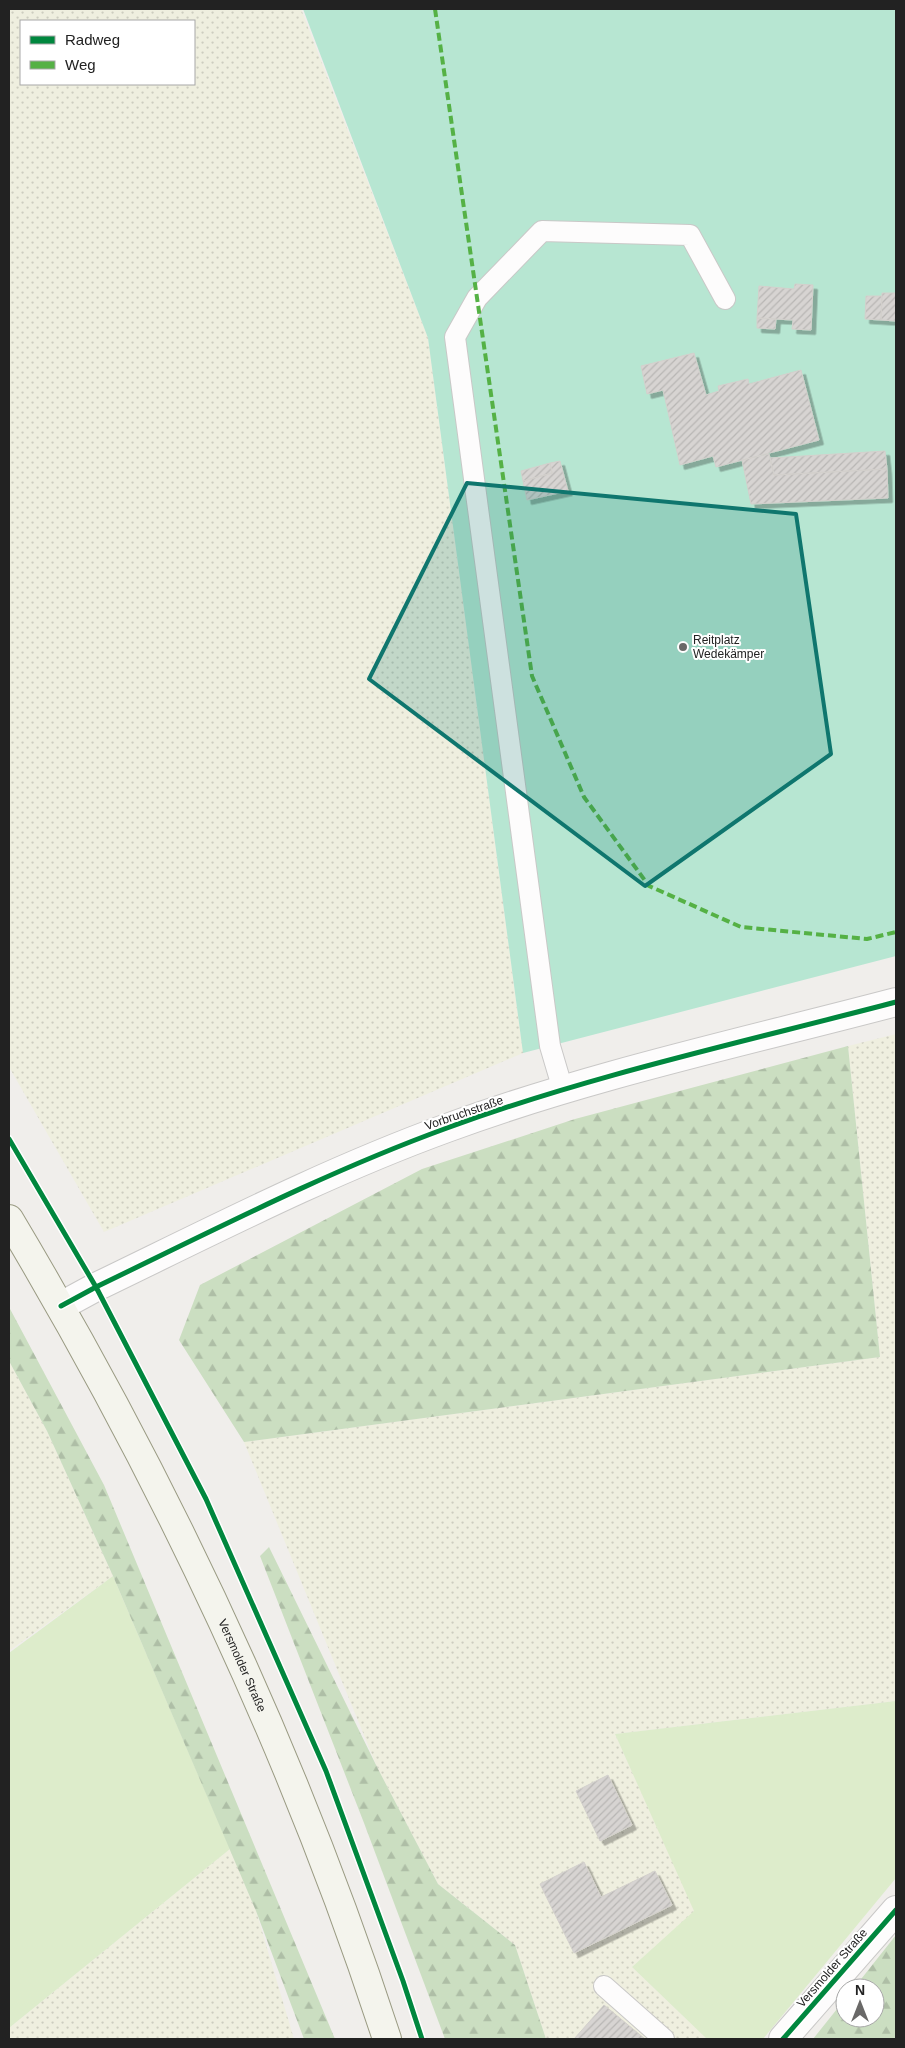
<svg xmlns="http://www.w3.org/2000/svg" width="905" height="2048" font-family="Helvetica,sans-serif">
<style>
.farmland{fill:url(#farmland-dots);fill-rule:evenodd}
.grass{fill:#ddeccb}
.forest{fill:url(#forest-firs)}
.pitch{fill:#b7e6d2}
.building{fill:url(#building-hatch);stroke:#d3d0cc;filter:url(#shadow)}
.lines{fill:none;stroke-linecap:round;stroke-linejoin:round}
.service-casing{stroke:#c9c8c7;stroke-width:22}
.minor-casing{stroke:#c9c8c7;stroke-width:30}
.tertiary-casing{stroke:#c9c8c7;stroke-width:30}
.secondary-casing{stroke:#999a82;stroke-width:30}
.service{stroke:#fdfcfc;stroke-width:20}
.minor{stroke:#fdfcfc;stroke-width:28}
.tertiary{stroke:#fdfcfc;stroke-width:28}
.secondary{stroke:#f4f4ed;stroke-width:28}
.quiet{stroke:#55b145;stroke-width:4;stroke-dasharray:8 4;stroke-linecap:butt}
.cycleway-casing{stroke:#fff;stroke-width:8}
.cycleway{stroke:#00873e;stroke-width:5}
.marked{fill:#0f766e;fill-opacity:0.2;stroke:#0f766e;stroke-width:4;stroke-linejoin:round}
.poi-dot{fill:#6a6968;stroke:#fff;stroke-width:2}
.labels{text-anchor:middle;stroke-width:4;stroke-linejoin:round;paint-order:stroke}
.poi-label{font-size:12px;fill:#222;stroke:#fff;text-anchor:start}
.street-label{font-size:12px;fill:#222;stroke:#fff}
</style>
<defs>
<pattern id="farmland-dots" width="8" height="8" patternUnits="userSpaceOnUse" patternTransform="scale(1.25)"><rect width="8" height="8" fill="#efefdf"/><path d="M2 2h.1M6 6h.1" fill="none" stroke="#cdcdbf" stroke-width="1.8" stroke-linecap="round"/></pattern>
<pattern id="forest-firs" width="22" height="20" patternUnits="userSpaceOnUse" patternTransform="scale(1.25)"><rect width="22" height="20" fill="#cbdec1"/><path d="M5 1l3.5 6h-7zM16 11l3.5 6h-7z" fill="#aebea6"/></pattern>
<pattern id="building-hatch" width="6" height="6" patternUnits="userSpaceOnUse" patternTransform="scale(1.25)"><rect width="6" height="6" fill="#d7d4d2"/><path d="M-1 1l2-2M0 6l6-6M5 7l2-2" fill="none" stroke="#b8b6b4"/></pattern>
<filter id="shadow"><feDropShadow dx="4.5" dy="4.5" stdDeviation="0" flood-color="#0004"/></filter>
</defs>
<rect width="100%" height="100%" fill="#f0eeeb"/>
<path class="farmland" d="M 9,9 L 301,9 L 428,338 L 523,1053 L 104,1232 L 9,1067 ZM 21,21 L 194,21 L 194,84 L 21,84 Z
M 896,1034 L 896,1701 L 615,1734 L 695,1911 L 632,1967 L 707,2039 L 546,2039 L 515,1945 L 438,1884 L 377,1767 L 244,1442 L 880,1357 L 848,1046 Z
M 9,1361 L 47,1431 L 113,1576 L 9,1651 Z
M 230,1849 L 256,1911 L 294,2039 L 9,2039 L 9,2028 Z"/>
<path class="grass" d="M 113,1576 L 230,1849 L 9,2028 L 9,1653 Z
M 896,1701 L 896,1878 L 763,2039 L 707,2039 L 632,1967 L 694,1911 L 615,1734 Z"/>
<path class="forest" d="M 848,1046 L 880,1357 L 244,1442 L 179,1340 L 200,1285 L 422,1169 L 575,1119 Z
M 9,1307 L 104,1485 L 335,2039 L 304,2039 L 256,1911 L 113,1576 L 47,1431 L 9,1361 Z
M 269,1547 L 377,1767 L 438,1884 L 515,1945 L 546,2039 L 445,2039 L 364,1823 L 260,1556 Z
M 896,1935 L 896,2039 L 813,2039 L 845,1999 L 845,2018 L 875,2018 L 875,1988 L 854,1988 Z"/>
<path class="pitch" d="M 303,9 L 896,9 L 896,956 L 523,1053 L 428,338 Z"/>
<path class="building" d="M 795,284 L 813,285 L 811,330 L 792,329 L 793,320 L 757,318 L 759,286 L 794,289 Z
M 882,293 L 896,293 L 896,321 L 881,320 Z
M 866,296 L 882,296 L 881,320 L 865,319 Z
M 757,318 L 776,319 L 775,329 L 757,328 Z
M 694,353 L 706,395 L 719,391 L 718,386 L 748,379 L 749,384 L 801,370 L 819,440 L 716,467 L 713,456 L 680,465 L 663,390 L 647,394 L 641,366 Z
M 885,451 L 887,469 L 774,475 L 770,458 Z
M 769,454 L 774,475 L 887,469 L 888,498 L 751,504 L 742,460 Z
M 560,461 L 568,491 L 527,500 L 523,481 L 552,473 L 550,463 Z
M 550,463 L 552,473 L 523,481 L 521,471 Z
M 608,1775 L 632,1825 L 600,1841 L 576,1791 Z
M 584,1862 L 601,1897 L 655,1871 L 672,1905 L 574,1953 L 540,1884 Z
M 604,2005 L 645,2039 L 574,2039 Z"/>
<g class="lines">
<g class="service-casing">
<path id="service" d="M 563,1090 L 550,1046 L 455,337 L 477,298 L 542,231 L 690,235 L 725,299
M 604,1986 L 664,2039"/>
</g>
<g class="minor-casing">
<path id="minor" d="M 783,2039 L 896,1910"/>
</g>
<g class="tertiary-casing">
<path id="tertiary" d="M 61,1306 L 96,1287 C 212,1231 326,1172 447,1128 C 591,1075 748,1041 896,1002"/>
</g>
<g class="secondary-casing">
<g id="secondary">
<path id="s1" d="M 9,1219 C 163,1477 294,1753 387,2039"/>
</g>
</g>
<use href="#service" class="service"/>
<use href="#minor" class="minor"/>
<use href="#tertiary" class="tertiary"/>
<use href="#secondary" class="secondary"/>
<path class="quiet" d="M 435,9 L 532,676 L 584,797 L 649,886 L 741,927 L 867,939 L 896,932"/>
<g class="cycleway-casing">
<path id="cycleway" d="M 9,1139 L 96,1287 L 206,1499 L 326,1771 L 403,1981 L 422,2039
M 61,1306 L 96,1287 C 212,1231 326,1172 447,1128 C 591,1075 748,1041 896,1002
M 783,2039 L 896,1910"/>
</g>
<use href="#cycleway" class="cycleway"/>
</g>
<path class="marked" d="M 467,483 L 796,514 L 831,754 L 645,886 L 369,679 Z"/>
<circle class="poi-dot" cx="683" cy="647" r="5"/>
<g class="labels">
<g class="poi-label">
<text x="693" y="644">Reitplatz<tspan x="693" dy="14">Wedekämper</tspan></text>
</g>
<g class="street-label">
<text transform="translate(464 1113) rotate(-19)" y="4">Vorbruchstraße</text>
<text dy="4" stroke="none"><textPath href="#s1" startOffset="504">Versmolder Straße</textPath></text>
<text transform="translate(832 1968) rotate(-49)" y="4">Versmolder Straße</text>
</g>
</g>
<rect width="905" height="2048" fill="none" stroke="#222222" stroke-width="20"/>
<rect x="20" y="20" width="175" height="65" fill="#ffffff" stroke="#a7a7a7"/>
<rect x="30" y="36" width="25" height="8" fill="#00873e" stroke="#a7a7a7"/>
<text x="65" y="45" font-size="15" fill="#222222">Radweg</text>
<rect x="30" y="61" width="25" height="8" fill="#55b145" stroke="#a7a7a7"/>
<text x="65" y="70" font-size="15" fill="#222222">Weg</text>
<g transform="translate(860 2003)"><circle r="24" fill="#ffffff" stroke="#a7a7a7"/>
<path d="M0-4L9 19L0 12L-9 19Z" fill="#6a6968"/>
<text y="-8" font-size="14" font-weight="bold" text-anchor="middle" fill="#222222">N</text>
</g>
</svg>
